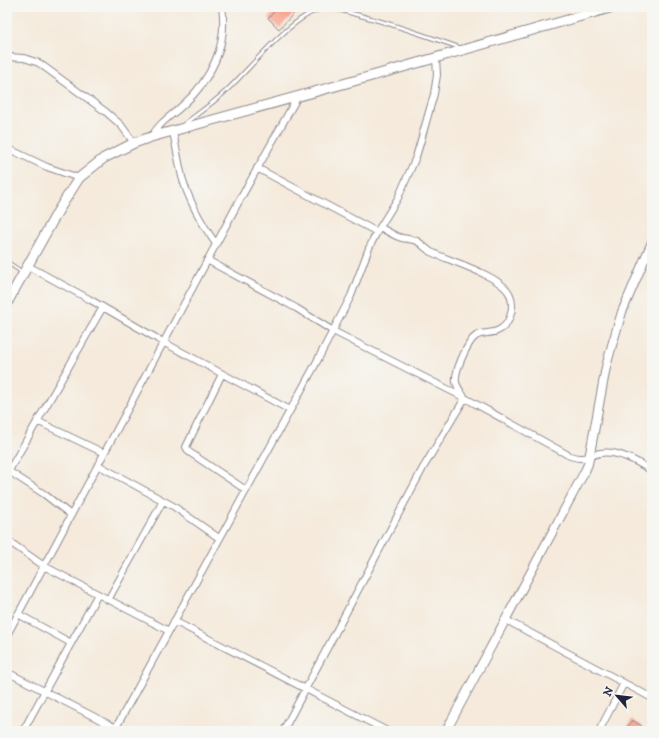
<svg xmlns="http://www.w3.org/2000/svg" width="659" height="738" font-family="'IM FELL DW Pica',serif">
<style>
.building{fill:#f8a490}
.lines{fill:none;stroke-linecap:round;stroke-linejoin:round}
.service-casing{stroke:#8c868b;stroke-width:5}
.minor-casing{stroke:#8c868b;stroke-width:8}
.tertiary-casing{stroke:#8c868b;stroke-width:10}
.secondary-casing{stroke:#8c868b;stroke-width:11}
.service{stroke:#fff;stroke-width:3}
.minor{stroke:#fff;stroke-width:6}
.tertiary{stroke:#fff;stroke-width:8}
.secondary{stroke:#fff;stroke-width:9}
</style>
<rect width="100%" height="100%" fill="#f6f6f2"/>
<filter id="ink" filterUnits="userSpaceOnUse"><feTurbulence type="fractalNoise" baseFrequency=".025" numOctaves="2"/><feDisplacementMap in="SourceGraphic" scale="8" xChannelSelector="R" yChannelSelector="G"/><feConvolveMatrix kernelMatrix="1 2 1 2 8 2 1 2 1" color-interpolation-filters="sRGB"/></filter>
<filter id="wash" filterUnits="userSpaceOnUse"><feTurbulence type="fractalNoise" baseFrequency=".012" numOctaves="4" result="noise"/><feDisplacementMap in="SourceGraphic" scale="16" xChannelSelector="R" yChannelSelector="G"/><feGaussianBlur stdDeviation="0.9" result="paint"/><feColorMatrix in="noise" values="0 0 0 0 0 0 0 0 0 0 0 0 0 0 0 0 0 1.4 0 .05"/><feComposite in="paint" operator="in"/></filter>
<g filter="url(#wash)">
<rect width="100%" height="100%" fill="#f5eadb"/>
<g id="blocks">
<path class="building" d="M 279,7 L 300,7 L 279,29 L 268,18 Z
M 632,720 L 642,726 L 639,731 L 625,731 Z"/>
</g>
</g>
<g filter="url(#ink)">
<use href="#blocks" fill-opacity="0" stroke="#8c868b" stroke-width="1"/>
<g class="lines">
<g class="service-casing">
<path id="service" d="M 183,125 C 197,114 212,104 226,91 C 248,71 293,14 322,9 C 332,7 344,11 354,14 C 391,23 426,36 461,48
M 7,262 L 22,272"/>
</g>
<g class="minor-casing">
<path id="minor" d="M 7,57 L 24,58 L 39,63 L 106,112 L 121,125 L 134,143
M 173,132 C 176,147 179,163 182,177 C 189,201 202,224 216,244
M 151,137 C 162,120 169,118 183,105 C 211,80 228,45 222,7
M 7,148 L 47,167 L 79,178
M 257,168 L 377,232
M 207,260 L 296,308 L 333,331 L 465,398 L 570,456 C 588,461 585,456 600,453 C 618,450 638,462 652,471
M 28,266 L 89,299 L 163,342 L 290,410
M 222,374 L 186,447 L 189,452 L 246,490
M 37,421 L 104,453
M 98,465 L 173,506 L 219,538
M 7,470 L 44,494 L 71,515
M 7,474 L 103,307
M 7,540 L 44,566 L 169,631
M 108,600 L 163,501
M 18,614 L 71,643
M 506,620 L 652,698
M 174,621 L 387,731
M 7,635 L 238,203 L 298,96
M 7,672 L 116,728
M 23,731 L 98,594
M 114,731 L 314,367 L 351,296 L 369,248 L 377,232 L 398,198 L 416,157 L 421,140 L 434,94 L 437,75 L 436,58
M 283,731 L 423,468 L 465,398 C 462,393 457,388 456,382 C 454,372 468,341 476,336 C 482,332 490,334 497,331 C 510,326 515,308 510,295 C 503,276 449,261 431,252 C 426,249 422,244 417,241 C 412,239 407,239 402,238 C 394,236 387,231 380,227
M 599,731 L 624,683"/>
</g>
<g class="tertiary-casing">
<path id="tertiary" d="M 446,731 L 585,471 L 588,464 L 606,367 L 612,345 L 622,312 L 652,242"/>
</g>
<g class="secondary-casing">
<path id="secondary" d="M 7,303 L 58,211 L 79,178 L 104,158 L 134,143 L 151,137 L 379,74 L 613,7"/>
</g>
<use href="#service" class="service"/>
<use href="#minor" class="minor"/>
<use href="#tertiary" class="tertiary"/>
<use href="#secondary" class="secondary"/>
</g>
</g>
<rect width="659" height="738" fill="none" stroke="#f6f6f2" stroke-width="24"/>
<g transform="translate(617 696) rotate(298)" stroke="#f6f6f2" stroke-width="3" paint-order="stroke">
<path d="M0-3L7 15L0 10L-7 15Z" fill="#22223b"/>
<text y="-6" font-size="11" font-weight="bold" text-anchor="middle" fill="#22223b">N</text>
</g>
</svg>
